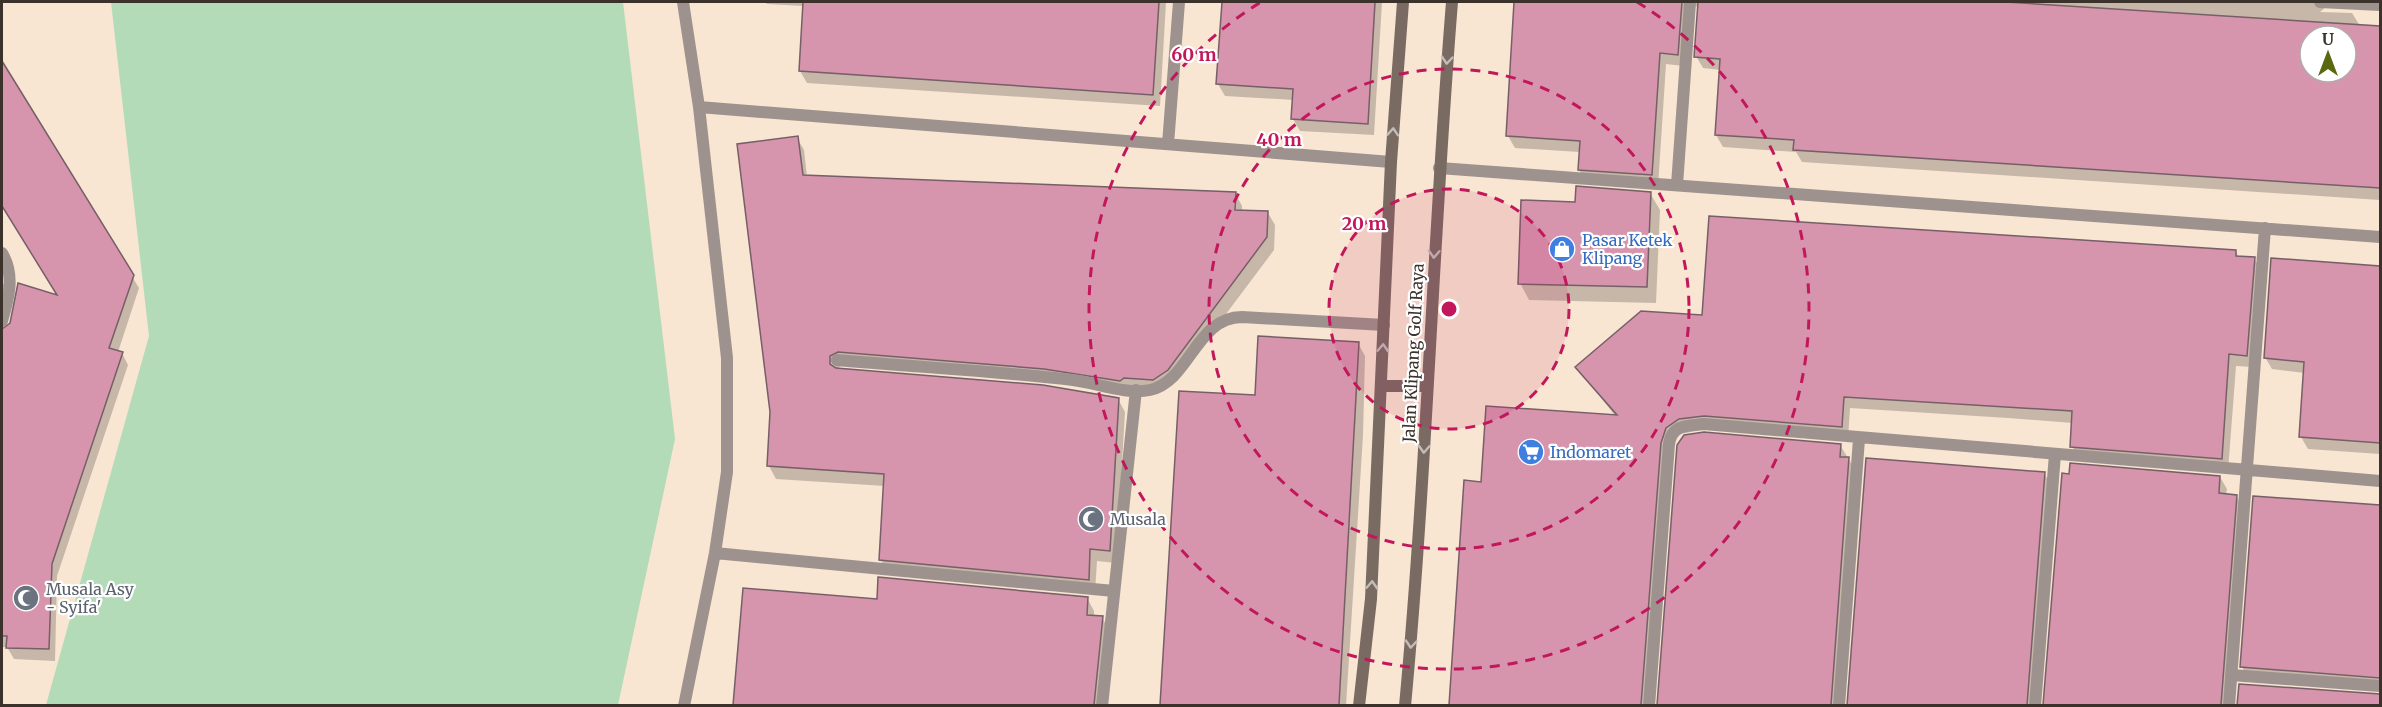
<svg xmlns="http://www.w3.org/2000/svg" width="2382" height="707" font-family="Merriweather,serif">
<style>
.green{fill:#b3dbb7}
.shadow{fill:#0003;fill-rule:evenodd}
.building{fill:#d694ad;stroke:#765f67;stroke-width:1.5;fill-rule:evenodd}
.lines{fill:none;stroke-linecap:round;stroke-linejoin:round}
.minor{stroke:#9d928d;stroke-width:12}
.secondary{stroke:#796a62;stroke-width:12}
.oneway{stroke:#c3bcb8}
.ring{fill:none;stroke:#c2185b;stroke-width:3;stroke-dasharray:10 8}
.labels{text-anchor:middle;stroke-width:4.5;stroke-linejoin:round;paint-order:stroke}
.shop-label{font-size:16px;fill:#366cbe;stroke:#fff;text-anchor:start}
.street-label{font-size:16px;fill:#3a322b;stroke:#fff}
.worship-label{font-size:16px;fill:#5b616d;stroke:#fff;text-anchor:start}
.centre{fill:#c2185b;stroke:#fff;stroke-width:3}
.ring-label{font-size:18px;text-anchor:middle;font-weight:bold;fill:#c2185b;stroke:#fff;stroke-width:4.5;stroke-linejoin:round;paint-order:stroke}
</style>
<rect width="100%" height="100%" fill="#f8e5d2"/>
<path class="green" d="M 111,2 L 623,2 L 675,439 L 618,705 L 46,705 L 149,336 Z"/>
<path class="shadow" d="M 765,2 L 1166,2 L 1160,106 L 807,83 L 800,71 L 804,6 L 767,4 Z
M 1223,2 L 1382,2 L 1374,135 L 1300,131 L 1293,119 L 1294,100 L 1225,96 L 1218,84 Z
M 1516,2 L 2361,2 L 2327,6 L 2320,12 L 2352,13 L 2360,26 L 2380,28 L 2380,200 L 1802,162 L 1796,152 L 1723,147 L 1716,135 L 1721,70 L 1703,68 L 1696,56 L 1699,6 L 1693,7 L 1684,66 L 1666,64 L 1658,187 L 1586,182 L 1579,170 L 1580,152 L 1515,148 L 1508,136 ZM 2310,36 L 2346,36 L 2346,72 L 2310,72 Z
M 2,64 L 139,288 L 118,352 L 122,353 L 128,365 L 57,576 L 55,661 L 14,659 L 7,647 L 2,647 L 2,330 L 59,298 L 2,204 Z
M 797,138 L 804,150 L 807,177 L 1235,193 L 1242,206 L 1242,212 L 1268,213 L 1275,225 L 1274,250 L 1175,382 L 1160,392 L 845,364 L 834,370 L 1118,399 L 1125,412 L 1116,563 L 1097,561 L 1095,592 L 888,572 L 881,560 L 885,486 L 776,479 L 769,466 L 772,412 Z
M 1650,193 L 1660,210 L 1656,303 L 1529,300 L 1520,283 L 1577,203 Z
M 2235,251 L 2239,257 L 2254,258 L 2261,271 L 2253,367 L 2236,366 L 2228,471 L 2079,458 L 2072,446 L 2073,423 L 2008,418 L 1850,408 L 1848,439 L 1712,428 L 1680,434 L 1673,441 L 1648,706 L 1450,706 L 1465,482 L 1482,483 L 1616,417 L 1577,367 L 1704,316 Z
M 2272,260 L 2380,267 L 2380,454 L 2308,449 L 2301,437 L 2305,373 L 2272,369 L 2265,357 Z
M 2,281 L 7,290 L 2,322 Z
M 1358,343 L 1365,356 L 1363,435 L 1346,706 L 1162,706 L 1181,392 L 1256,396 Z
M 1688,436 L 1840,445 L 1856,471 L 1838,706 L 1659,706 L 1679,446 L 1681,439 Z
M 1867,460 L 2044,473 L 2051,485 L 2034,706 L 1849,706 Z
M 2063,475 L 2220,477 L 2227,489 L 2226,495 L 2236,496 L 2243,508 L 2228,706 L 2045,706 Z
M 2254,497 L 2380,506 L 2380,689 L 2249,679 L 2242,667 Z
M 744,590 L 878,600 L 1087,598 L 1094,611 L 1094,617 L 1102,618 L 1110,630 L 1102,706 L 735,706 Z
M 2240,685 L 2380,695 L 2380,706 L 2238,706 Z"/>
<path class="building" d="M 803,2 L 1159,2 L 1153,95 L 799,71 Z
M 1222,2 L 1375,2 L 1368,124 L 1291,119 L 1293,89 L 1216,84 Z
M 1514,2 L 1682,2 L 1678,55 L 1660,53 L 1652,175 L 1578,170 L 1580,141 L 1506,136 Z
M 1698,2 L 2006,2 L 2380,26 L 2380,188 L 1793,150 L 1794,140 L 1715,135 L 1720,59 L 1694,57 ZM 2310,36 L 2346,36 L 2346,72 L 2310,72 Z
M 2,61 L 134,275 L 109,348 L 123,352 L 52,564 L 49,649 L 6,648 L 7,636 L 2,636 L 2,329 L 10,323 L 18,283 L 57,295 L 2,206 Z
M 798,136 L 803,175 L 1236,192 L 1235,210 L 1268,211 L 1267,237 L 1168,370 L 1153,380 L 1124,378 L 1120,381 L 1044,369 L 838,352 L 830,356 L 830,364 L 836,368 L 1043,385 L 1119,398 L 1110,551 L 1090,549 L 1089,580 L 879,560 L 884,474 L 767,466 L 770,412 L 737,144 Z
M 1576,186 L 1651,192 L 1647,287 L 1518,284 L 1521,200 L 1575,202 Z
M 1709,216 L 2236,250 L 2236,256 L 2255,257 L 2247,356 L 2229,354 L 2222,459 L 2070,447 L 2072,411 L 1844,397 L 1842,427 L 1704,416 L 1679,419 L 1666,428 L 1661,443 L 1641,705 L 1449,705 L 1464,480 L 1481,482 L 1486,406 L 1617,415 L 1575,367 L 1641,311 L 1702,315 Z
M 2271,258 L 2380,266 L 2380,443 L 2299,437 L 2304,362 L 2264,358 Z
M 1258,336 L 1359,342 L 1339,705 L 1160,705 L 1179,391 L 1255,395 Z
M 1704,432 L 1841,444 L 1840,457 L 1849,457 L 1831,705 L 1657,705 L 1677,445 L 1684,435 Z
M 1866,458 L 2045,472 L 2027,705 L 1847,705 Z
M 2070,463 L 2220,476 L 2219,493 L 2237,495 L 2221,705 L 2043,705 L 2062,473 L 2069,474 Z
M 2253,496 L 2380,505 L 2380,678 L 2240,667 Z
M 878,577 L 1088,597 L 1087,615 L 1103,616 L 1094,705 L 733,705 L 743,588 L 877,599 Z
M 2239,684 L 2380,694 L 2380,705 L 2237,705 Z"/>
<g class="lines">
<path class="minor" d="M 683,2 L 699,107 L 727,358 L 727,472 L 715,553 L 684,706
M 2320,2 L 2380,5
M 699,107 L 1391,162
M 1168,144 L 1179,2
M 1439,168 L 2380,237
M 1677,185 L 1690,2
M 2,253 C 15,275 9,297 2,321
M 837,360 C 915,367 995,371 1073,380 C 1097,383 1126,395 1150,390 C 1190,381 1196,317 1242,317 L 1384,325
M 715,553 L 1114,591
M 2231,675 L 2380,686
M 1102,706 L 1136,390
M 1649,706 L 1669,444 C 1672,424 1687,426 1704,424 L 2380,481
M 1839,706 L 1859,439
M 2035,706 L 2055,454
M 2229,706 L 2265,228"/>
<path class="secondary" d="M 1381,386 L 1427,386
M 1359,706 L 1371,599 L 1391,162 L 1403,2
M 1405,706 C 1427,471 1433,236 1452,2"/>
</g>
<defs><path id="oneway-chevron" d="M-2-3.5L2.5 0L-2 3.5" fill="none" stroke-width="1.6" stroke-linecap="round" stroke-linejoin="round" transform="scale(1.5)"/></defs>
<g class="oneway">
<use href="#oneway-chevron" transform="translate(1447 60) rotate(95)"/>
<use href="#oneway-chevron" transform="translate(1393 132) rotate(-86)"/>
<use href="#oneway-chevron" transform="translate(1434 254) rotate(93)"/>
<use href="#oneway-chevron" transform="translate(1383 348) rotate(-87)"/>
<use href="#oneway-chevron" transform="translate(1424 449) rotate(93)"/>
<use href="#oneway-chevron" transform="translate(1372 585) rotate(-87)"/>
<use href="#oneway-chevron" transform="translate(1411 644) rotate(95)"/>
</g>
<circle cx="1449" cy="309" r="120" fill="#c2185b" fill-opacity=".12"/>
<g class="ring">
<circle cx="1449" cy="309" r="120"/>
<circle cx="1449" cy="309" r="240"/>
<path d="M1637 2A360 360 0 1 1 1261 2"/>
</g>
<defs>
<g id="shop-disc" transform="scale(1.35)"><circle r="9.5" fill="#3f7fe0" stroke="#fff"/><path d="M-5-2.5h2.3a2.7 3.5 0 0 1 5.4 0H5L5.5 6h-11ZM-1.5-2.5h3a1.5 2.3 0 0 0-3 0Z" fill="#fff"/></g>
<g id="supermarket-disc" transform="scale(1.35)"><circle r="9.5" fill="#3f7fe0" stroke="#fff"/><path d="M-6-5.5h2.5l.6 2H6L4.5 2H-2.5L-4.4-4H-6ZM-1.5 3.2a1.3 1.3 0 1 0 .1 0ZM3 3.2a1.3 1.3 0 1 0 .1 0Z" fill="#fff"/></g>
<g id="mosque-disc" transform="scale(1.35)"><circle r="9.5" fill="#6b7280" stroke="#fff"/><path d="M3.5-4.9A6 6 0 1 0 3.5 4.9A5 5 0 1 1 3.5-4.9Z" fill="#fff"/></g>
</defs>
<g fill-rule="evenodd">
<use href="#shop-disc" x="1562" y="249"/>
<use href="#supermarket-disc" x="1531" y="452"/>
<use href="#mosque-disc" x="1091" y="519"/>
<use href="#mosque-disc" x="26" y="598"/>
</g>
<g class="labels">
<g class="shop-label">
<text x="1582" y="246">Pasar Ketek<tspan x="1582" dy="18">Klipang</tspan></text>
<text x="1550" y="458">Indomaret</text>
</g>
<g class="street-label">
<text transform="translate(1413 353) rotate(-87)" y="6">Jalan Klipang Golf Raya</text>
</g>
<g class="worship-label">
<text x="1110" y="525">Musala</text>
<text x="46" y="595">Musala Asy<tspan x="46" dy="18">- Syifa'</tspan></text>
</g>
</g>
<circle cx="1449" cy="309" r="9" class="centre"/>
<g class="ring-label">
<text x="1194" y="61">60 m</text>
<text x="1279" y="146">40 m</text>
<text x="1364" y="230">20 m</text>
</g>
<rect width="2382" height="707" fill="none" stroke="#3a322b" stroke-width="6"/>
<g transform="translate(2328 54)"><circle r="28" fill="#ffffff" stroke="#b0adaa" stroke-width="1.5"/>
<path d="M0-4.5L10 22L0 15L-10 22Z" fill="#5a680f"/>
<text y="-9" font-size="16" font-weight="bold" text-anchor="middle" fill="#3a322b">U</text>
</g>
</svg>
